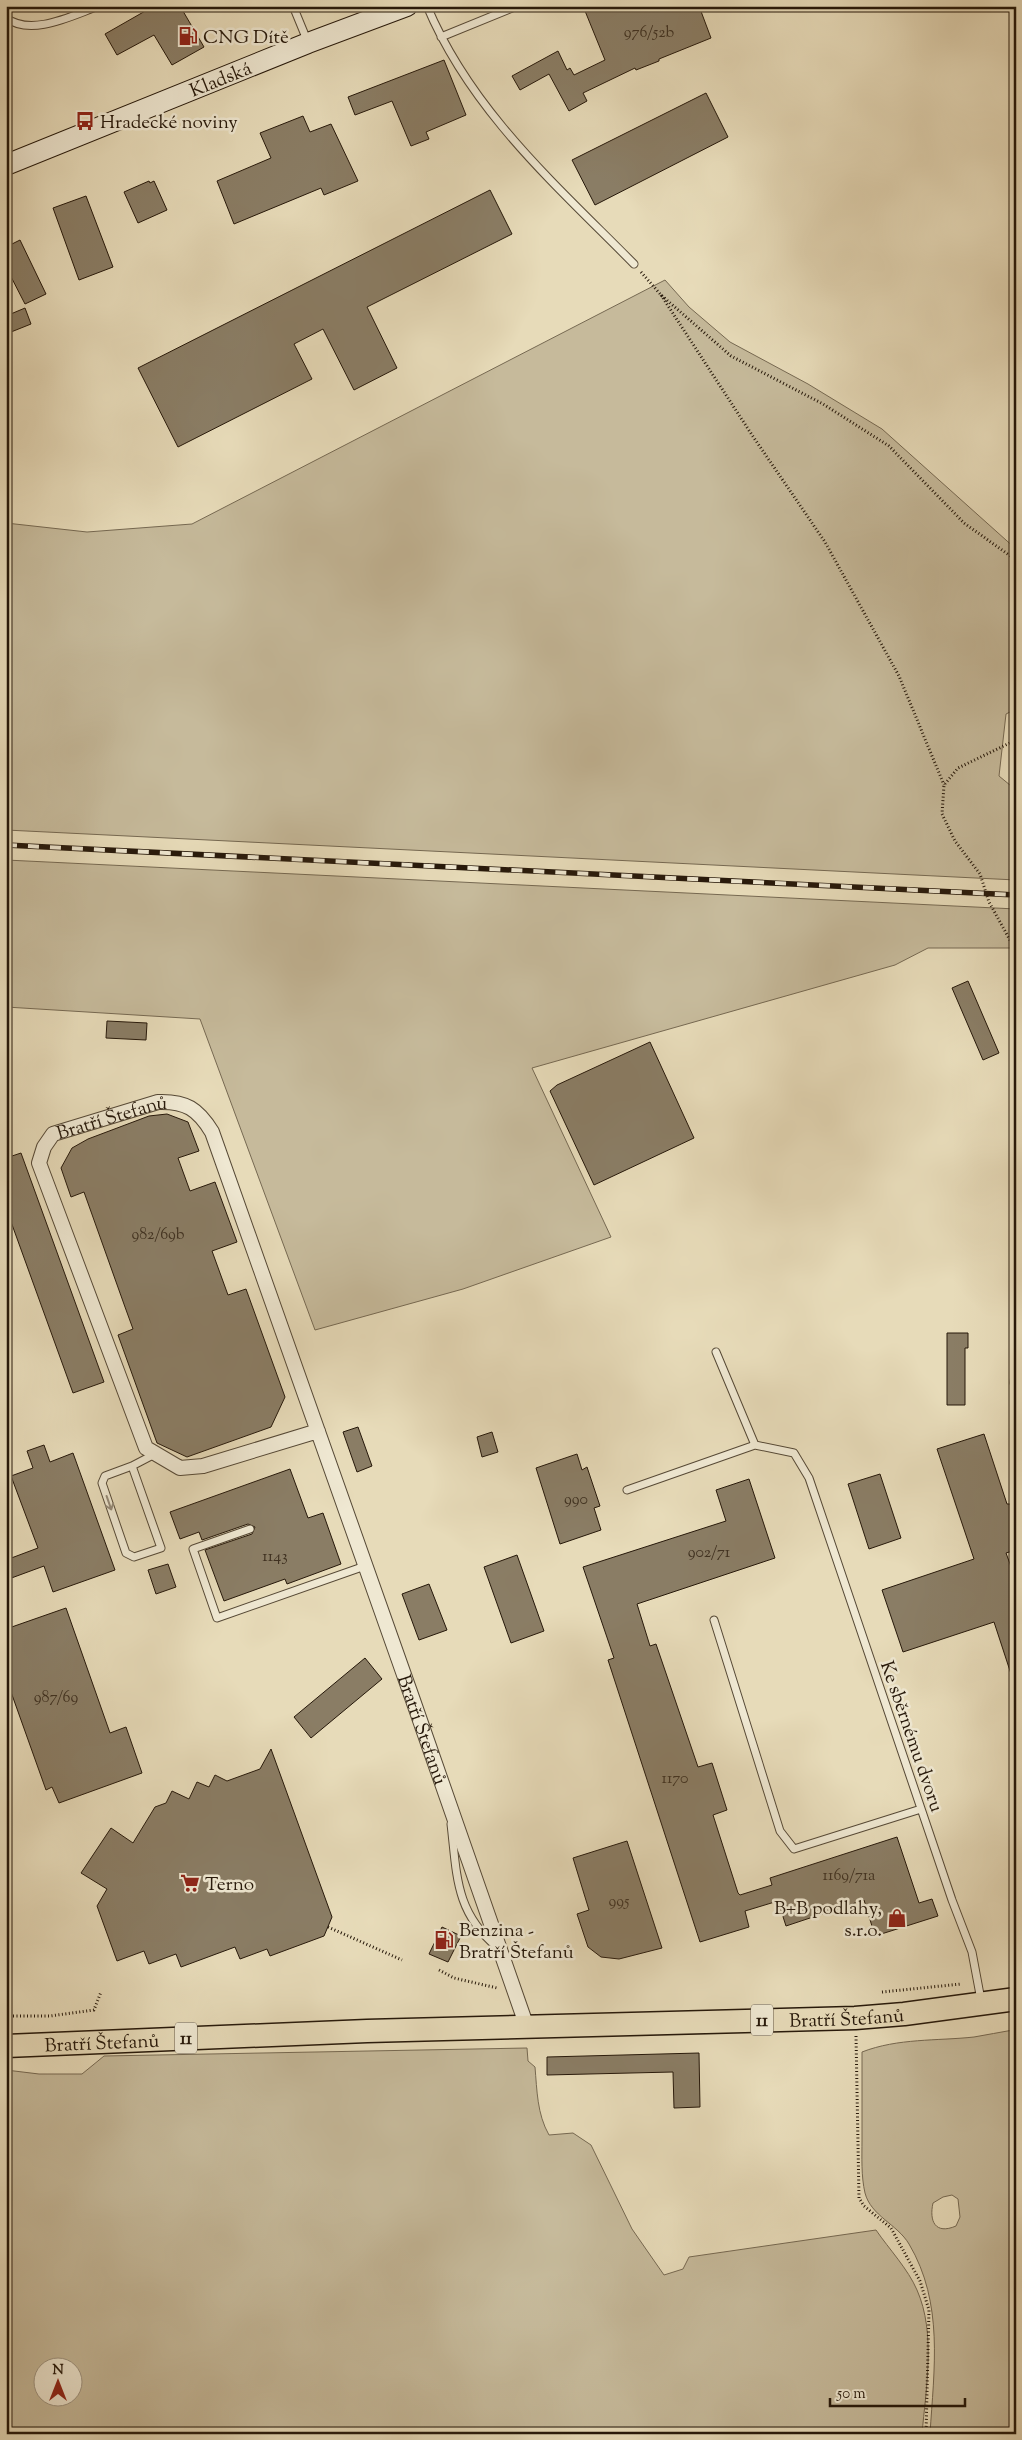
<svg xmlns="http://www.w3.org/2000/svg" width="1022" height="2440" font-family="'Sorts Mill Goudy',serif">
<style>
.green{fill:#c6ba9b;stroke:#766952;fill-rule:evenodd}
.building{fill:#8a7d65;stroke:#26180a}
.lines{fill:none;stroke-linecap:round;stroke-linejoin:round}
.service-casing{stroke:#564936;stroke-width:9}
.minor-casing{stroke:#564936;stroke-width:16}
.secondary-casing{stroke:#26180a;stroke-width:22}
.primary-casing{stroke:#26180a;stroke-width:25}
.path{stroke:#26180a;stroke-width:3;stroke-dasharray:1 2.5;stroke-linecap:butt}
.service{stroke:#efe8d2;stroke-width:7}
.minor{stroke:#efe8d2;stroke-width:14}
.secondary{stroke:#efe8d2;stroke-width:20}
.primary{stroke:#e7dbb9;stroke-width:22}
.rail-casing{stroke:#26180a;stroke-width:5.5}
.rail{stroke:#efe8d2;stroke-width:4;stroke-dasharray:11;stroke-linecap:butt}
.oneway{stroke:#958a78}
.labels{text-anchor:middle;stroke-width:5;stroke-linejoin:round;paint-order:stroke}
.number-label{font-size:16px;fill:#3f3121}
.shield{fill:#efe8d2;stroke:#625646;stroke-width:1}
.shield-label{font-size:18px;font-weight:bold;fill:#26180a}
.poi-label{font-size:19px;fill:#26180a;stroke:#efe8d2;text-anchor:start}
.street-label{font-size:19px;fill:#26180a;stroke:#efe8d2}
</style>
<rect width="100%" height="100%" fill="#e7dbb9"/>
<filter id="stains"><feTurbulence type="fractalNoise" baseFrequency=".004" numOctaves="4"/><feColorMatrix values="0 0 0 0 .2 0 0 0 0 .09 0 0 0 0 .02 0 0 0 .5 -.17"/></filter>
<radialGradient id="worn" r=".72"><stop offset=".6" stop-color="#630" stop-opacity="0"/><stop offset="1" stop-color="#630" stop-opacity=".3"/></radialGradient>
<path class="green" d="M 665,280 L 689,307 L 730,342 L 808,384 L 882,429 L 1016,549 L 1016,709 L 1006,714 L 999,776 L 1016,790 L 1016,880 L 6,830 L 6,523 L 87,532 L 192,524 Z
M 6,860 L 1016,909 L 1016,948 L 928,948 L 895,965 L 532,1068 L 611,1237 L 463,1289 L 315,1330 L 200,1019 L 6,1007 Z
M 1013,2030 L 1016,2031 L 1016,2434 L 930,2434 C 934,2369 944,2303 909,2244 C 897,2224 871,2216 865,2193 C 861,2176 862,2157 862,2140 C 862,2111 862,2081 862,2052 C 898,2038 937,2041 974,2037 C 987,2035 1000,2032 1013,2030 ZM 952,2195 L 958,2199 L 960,2217 L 956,2226 C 935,2235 929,2221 933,2203 L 943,2197 Z
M 527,2048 L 528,2061 L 535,2067 C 537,2090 537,2114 549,2135 L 573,2133 L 591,2145 L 632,2229 L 664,2275 L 683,2269 L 689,2257 L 876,2230 C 889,2249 908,2269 917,2290 C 936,2333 926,2388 922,2434 L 6,2434 L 6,2070 L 39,2074 L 82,2074 L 104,2056 ZM 42,2368 L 72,2368 L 72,2398 L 42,2398 Z"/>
<path class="building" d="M 154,6 L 180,6 L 204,47 L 172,65 L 154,35 L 117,55 L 105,34 Z
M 583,6 L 699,6 L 711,38 L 659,59 L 659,61 L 636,70 L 635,68 L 583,93 L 587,101 L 569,111 L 549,74 L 520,90 L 512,76 L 558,51 L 567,70 L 570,68 L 574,75 L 605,60 Z
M 444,60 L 466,115 L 426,132 L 429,139 L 411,146 L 392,101 L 355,115 L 348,97 Z
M 706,93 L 728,137 L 595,205 L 572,160 Z
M 303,116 L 310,132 L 331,124 L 358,181 L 324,195 L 321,188 L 234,224 L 217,181 L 271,158 L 260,133 Z
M 149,181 L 150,183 L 154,181 L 167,210 L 138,223 L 124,192 Z
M 490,190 L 512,234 L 367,307 L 397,368 L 354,390 L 323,329 L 294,344 L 312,379 L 178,447 L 138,368 Z
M 86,196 L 113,267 L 79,280 L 53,208 Z
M 20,240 L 46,294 L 25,304 L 6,267 L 6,247 Z
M 25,308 L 31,324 L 6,334 L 6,316 Z
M 968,981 L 999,1053 L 983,1060 L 952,988 Z
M 107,1021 L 147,1023 L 146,1040 L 106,1038 Z
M 650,1042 L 694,1138 L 594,1185 L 550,1091 L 557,1085 Z
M 167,1114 L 188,1122 L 199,1151 L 178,1158 L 190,1191 L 215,1182 L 237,1242 L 212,1251 L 228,1295 L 246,1289 L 285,1397 L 271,1427 L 187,1457 L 157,1443 L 118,1335 L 133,1329 L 125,1307 L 84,1192 L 71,1197 L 61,1168 L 72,1148 L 88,1139 L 149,1116 Z
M 21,1153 L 104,1382 L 73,1393 L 6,1208 L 6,1158 Z
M 947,1333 L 968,1333 L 968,1348 L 965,1348 L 965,1405 L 947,1405 Z
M 358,1427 L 372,1466 L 357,1472 L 343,1432 Z
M 492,1432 L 498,1452 L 482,1457 L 477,1437 Z
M 984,1434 L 1007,1504 L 1010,1504 L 1016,1521 L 1016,1550 L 1006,1553 L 1016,1580 L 1016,1679 L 1013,1680 L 994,1622 L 903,1652 L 882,1590 L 974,1559 L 937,1449 Z
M 44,1445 L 50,1462 L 73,1453 L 115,1570 L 53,1592 L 44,1566 L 6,1580 L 6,1560 L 38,1548 L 11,1476 L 33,1468 L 27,1451 Z
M 577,1454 L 582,1470 L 587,1467 L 600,1506 L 594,1508 L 601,1530 L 560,1544 L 536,1468 Z
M 290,1469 L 308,1518 L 323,1513 L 341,1564 L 287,1584 L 285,1579 L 224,1601 L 205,1550 L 252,1534 L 255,1527 L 248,1524 L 202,1540 L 199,1532 L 180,1539 L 170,1512 Z
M 880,1474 L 901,1538 L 869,1549 L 848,1484 Z
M 749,1479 L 775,1558 L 637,1604 L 650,1646 L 656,1644 L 698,1767 L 712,1763 L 727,1810 L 713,1815 L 738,1893 L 740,1895 L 772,1885 L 770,1878 L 897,1837 L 919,1903 L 932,1899 L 938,1916 L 875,1936 L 864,1900 L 786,1926 L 778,1901 L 745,1911 L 749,1927 L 700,1942 L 608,1660 L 614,1658 L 583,1567 L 726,1521 L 716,1490 Z
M 517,1555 L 544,1631 L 511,1643 L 484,1567 Z
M 168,1564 L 176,1587 L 156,1594 L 148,1570 Z
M 429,1584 L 447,1630 L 419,1640 L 402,1594 Z
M 66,1608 L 110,1733 L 126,1727 L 142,1773 L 59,1803 L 52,1787 L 46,1790 L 6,1678 L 6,1629 Z
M 365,1658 L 382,1679 L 311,1738 L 294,1717 Z
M 271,1749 L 332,1917 L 324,1936 L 270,1956 L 267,1949 L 240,1959 L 235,1947 L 181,1967 L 176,1954 L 149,1964 L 144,1951 L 117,1961 L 97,1906 L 107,1889 L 81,1873 L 111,1828 L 133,1843 L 155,1807 L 166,1803 L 172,1791 L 189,1799 L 197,1782 L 209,1787 L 215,1775 L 227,1781 L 260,1769 Z
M 627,1841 L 662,1948 L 619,1959 L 601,1957 L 588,1947 L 577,1914 L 589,1910 L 573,1858 Z
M 442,1927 L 461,1936 L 448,1962 L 429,1954 Z
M 699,2053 L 700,2107 L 674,2108 L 673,2072 L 547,2075 L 547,2057 Z"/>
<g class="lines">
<g class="service-casing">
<path id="service" d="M 293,6 L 307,40
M 427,6 C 471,111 556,185 634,264
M 6,18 C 32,37 73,15 99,6
M 441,37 L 517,6
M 716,1352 L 755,1445 L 794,1453 L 809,1478 L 952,1900 L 972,1952 L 981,2000
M 1014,1383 L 1016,1364
M 132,1466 L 161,1548 L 134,1557 L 126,1553 L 102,1483 L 105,1476 L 132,1466 L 155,1454
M 627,1490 L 755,1445
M 250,1529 L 193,1549 L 217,1618 L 365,1566
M 714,1620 L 780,1831 L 794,1849 L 921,1809
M 451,1824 C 457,1875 455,1912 497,1947"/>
</g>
<g class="minor-casing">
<g id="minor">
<path id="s1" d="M 318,1431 L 203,1466 L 180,1468 L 146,1448 L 39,1163 L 44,1147 L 53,1134 L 158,1102 C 186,1101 198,1109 212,1132 C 317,1430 424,1728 527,2027"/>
</g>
</g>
<g class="secondary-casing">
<g id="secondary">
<path id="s2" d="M 6,165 L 308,43 L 407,6"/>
</g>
</g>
<g class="primary-casing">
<g id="primary">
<path id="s3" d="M 6,2046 L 367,2031 L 855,2018 L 904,2014 L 1016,1999"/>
</g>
</g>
<path class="path" d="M 641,272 L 661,295 L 731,356 L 823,404 L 889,446 L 964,523 L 1016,560
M 661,295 L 752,435 L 825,542 L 899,676 L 944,785
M 1016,740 L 958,768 L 944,785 L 942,814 L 955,841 L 980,874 L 989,902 L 1016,951
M 328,1927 L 402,1960
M 439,1970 L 454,1978 L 497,1988
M 882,1992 L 961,1984
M 6,2016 L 50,2016 L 94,2010 L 101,1992
M 856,2036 L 859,2198 L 864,2206 L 891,2228 L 920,2281 L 929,2310 L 926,2434"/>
<use href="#service" class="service"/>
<use href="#minor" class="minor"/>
<use href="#secondary" class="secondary"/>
<use href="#primary" class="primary"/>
<g class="rail-casing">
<path id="rail" d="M 6,845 L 1016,895"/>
</g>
<use href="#rail" class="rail"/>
</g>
<defs><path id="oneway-shaft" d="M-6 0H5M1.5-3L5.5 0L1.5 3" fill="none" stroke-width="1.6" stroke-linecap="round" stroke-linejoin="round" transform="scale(1.25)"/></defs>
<use class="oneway" href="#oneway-shaft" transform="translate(109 1503) rotate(71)"/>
<defs>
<g id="fuel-bare" transform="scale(1.5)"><path d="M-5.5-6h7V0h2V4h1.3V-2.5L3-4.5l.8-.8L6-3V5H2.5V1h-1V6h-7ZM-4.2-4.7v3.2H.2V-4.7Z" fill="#8f2418" stroke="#efe8d2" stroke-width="2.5" paint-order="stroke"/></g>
<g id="bus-bare" transform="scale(1.5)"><path d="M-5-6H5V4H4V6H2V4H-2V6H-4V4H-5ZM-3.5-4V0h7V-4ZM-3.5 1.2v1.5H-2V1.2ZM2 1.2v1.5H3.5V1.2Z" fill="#8f2418" stroke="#efe8d2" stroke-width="2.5" paint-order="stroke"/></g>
<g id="supermarket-bare" transform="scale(1.5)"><path d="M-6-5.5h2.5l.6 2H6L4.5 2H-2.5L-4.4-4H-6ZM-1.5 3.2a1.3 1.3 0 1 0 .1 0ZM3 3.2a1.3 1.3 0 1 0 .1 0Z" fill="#8f2418" stroke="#efe8d2" stroke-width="2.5" paint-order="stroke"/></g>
<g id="shop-bare" transform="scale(1.5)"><path d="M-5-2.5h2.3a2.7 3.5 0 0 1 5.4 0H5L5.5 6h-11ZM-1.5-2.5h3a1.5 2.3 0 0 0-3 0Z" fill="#8f2418" stroke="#efe8d2" stroke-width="2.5" paint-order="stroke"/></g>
</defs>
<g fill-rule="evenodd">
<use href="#fuel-bare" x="188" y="36"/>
<use href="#bus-bare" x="85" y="121"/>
<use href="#supermarket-bare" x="190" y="1883"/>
<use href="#shop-bare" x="897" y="1918"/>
<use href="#fuel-bare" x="444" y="1940"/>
</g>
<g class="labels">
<g class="number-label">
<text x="649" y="37">976/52b</text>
<text x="158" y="1239">982/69b</text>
<text x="576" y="1504">990</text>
<text x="709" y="1557">902/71</text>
<text x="275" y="1561">1143</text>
<text x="56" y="1702">987/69</text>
<text x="675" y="1783">1170</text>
<text x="849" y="1880">1169/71a</text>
<text x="619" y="1906">995</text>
</g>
<g class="shield">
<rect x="751" y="2004.5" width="22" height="31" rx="4"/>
<rect x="175" y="2022.5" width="22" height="31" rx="4"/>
</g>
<g class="shield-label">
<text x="762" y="2026">11</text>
<text x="186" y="2044">11</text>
</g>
<g class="poi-label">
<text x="203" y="43">CNG Dítě</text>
<text x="100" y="128">Hradecké noviny</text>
<text x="205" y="1890">Terno</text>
<text x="882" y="1914" text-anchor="end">B+B podlahy,<tspan x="882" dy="22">s.r.o.</tspan></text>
<text x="459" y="1936">Benzina -<tspan x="459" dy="22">Bratří Štefanů</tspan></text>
</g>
<g class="street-label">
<text dy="7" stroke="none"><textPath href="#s2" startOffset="231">Kladská</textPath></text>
<text dy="7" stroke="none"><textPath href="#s1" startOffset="581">Bratří Štefanů</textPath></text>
<text dy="7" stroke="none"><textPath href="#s1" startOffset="1329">Bratří Štefanů</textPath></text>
<text transform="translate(913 1736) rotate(71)" y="7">Ke sběrnému dvoru</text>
<text dy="7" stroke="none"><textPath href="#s3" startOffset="841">Bratří Štefanů</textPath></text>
<text dy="7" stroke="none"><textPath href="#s3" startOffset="96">Bratří Štefanů</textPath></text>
</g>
</g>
<rect width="1022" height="2440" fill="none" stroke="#e7dbb9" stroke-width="25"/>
<rect x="8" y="8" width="1007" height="2425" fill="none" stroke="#26180a" stroke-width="2.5"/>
<rect x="12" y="12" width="997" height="2415" fill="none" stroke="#26180a"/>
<g transform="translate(58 2382)"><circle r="24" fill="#efe8d2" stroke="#9f9582"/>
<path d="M0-4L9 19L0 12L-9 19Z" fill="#8f2418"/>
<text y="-8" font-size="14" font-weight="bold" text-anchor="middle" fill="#26180a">N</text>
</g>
<path d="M830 2398v8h135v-8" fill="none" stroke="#26180a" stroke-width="2.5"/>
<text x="837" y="2398" font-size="15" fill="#26180a" stroke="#efe8d2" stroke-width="4" paint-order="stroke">50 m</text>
<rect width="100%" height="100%" filter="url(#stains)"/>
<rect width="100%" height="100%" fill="url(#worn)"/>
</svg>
